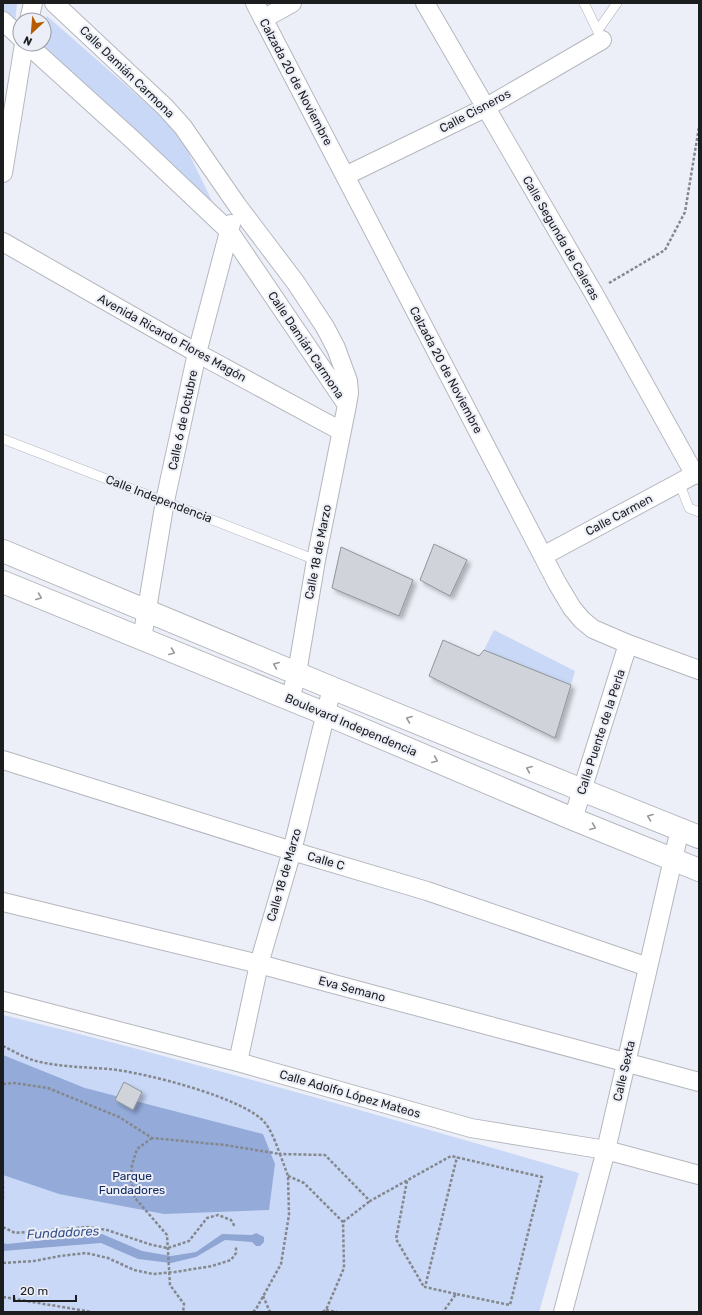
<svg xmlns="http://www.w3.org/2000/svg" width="702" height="1315" font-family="Rubik,sans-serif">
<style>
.green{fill:#c9d8f6}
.forest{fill:#94abda}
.water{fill:#8fa6d4}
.building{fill:#d0d3da;stroke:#90949a;filter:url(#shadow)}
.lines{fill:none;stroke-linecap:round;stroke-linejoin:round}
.service-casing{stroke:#b4b7be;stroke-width:10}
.minor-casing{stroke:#b4b7be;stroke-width:20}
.tertiary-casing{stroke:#b4b7be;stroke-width:24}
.path{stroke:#84878c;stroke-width:2.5;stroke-dasharray:3 2;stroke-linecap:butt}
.service{stroke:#fff;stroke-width:9}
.minor{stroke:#fff;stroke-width:18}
.tertiary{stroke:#fff;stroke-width:22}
.oneway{stroke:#98999a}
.labels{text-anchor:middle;stroke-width:4;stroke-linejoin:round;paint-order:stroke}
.street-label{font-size:12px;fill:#1b1d1f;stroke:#eceff7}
.park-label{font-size:12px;fill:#142b62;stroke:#eceff7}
.water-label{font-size:13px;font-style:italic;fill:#37528d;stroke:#eceff7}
</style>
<defs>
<filter id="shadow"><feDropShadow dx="3.5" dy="3.5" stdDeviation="2" flood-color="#0004"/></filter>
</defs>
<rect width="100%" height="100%" fill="#eceff7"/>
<path class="green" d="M 3,3 L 17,3 L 15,23 L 3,11 Z
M 47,16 L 178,131 L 214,205 L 37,44 L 44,44 L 44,25 Z
M 494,630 L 575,671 L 571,685 L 484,650 Z
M 3,1015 C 196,1062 388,1118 579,1173 L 539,1312 L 3,1312 Z"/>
<path class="forest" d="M 3,1055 L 85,1088 L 263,1134 L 275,1164 L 269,1210 L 164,1214 L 59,1194 L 3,1175 Z"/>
<path class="water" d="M 256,1233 L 264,1237 L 264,1242 L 260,1246 L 256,1246 L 252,1242 L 225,1240 L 196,1257 L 171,1263 L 138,1259 L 101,1243 L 3,1251 L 3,1243 L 7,1244 L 102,1234 L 142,1251 L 171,1256 L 196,1252 L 222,1234 L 252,1235 Z"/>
<path class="building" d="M 434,544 L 467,560 L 450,596 L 420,580 Z
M 341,547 L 413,580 L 399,616 L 332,588 Z
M 443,640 L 479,656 L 484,650 L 571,685 L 555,738 L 429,676 Z
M 124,1082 L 142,1092 L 133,1110 L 115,1100 Z"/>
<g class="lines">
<g class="service-casing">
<path id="service" d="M 584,3 L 602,40
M 598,30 L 617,3
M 3,439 L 316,560
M 679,482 L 689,508 L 699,512"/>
</g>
<g class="minor-casing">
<path id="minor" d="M 54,3 L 165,107 L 183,127 L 237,205 L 296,283 L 325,327 L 336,348 L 348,381 L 349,393 L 347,405 L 316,560 L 297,673 L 290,700
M 255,3 L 557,583 L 572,608 L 582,620 L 593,629 L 628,644 L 699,670
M 425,3 L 593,292 L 695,475
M 263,19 L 292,3
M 29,20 L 33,3
M 3,21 L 20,37
M 27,44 L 134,141 L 229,231 L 347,405
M 3,173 L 24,44
M 345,176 L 485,108 L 602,40
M 3,242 L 197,353 L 341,431
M 543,556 L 699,472
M 142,639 L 165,501 L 197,353 L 231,224
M 3,760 L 292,851 L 427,891 L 648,967
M 573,819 L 628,644
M 3,902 L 259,964 L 699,1082
M 3,1001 L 238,1062 L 471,1128 L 606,1150 L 699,1175
M 238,1062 L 259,964 L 292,851 L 332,688
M 563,1312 L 606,1150 L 680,829"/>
</g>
<g class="tertiary-casing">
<path id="tertiary" d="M 3,551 L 332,688 L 582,790 L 699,837
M 3,582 L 326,714 L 573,819 L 699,870"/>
</g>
<path class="path" d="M 609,283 L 665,250 L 685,212 L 699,127
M 3,1046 C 13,1051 25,1058 36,1061 C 60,1067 84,1067 109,1069 C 142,1072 247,1098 266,1124 C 272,1132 276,1144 280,1154 L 325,1155 L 370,1201 L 451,1156 L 542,1177 L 510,1305 L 456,1294 L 443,1312
M 3,1084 L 14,1083 L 48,1088 L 119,1117 L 152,1138 L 225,1145 L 280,1154 L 288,1176 L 289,1215 L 281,1264 L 256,1309 L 253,1312
M 152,1138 L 137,1149 L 132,1165 L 131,1181 L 135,1198 L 167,1235 L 170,1285 L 184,1304 L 183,1312
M 288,1176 L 304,1183 L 343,1222 L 344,1268 L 326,1310 L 322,1312
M 3,1181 L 3,1200
M 407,1181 L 396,1239 L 424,1287
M 343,1222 L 370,1201
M 3,1227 L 15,1233 L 87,1227 L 107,1230 L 152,1245 L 168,1248 L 189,1241 L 207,1218 L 218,1215 L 231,1220 L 235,1227
M 3,1263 L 34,1261 L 60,1256 L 86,1253 L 108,1258 L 134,1270 L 153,1274 L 175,1272 L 212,1266 L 231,1260 L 236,1253 L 236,1246
M 456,1294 L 425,1287 L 457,1157
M 263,1296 L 270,1312
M 3,1297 L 92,1312
M 326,1310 L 337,1312"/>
<use href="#service" class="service"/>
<use href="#minor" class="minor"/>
<use href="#tertiary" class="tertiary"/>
</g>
<defs><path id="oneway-chevron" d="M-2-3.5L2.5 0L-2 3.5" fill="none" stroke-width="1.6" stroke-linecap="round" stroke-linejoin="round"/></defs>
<g class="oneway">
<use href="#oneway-chevron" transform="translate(39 597) rotate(22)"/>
<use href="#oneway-chevron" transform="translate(172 652) rotate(22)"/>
<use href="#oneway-chevron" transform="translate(276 665) rotate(-157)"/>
<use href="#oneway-chevron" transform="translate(409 719) rotate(-158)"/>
<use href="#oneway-chevron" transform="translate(435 760) rotate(23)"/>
<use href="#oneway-chevron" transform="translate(529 769) rotate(-158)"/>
<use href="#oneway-chevron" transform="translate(650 817) rotate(-159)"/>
<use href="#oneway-chevron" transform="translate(593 827) rotate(22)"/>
</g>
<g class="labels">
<g class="street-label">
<text transform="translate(127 72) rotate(44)" y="4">Calle Damián Carmona</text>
<text transform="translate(296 82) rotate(62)" y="4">Calzada 20 de Noviembre</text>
<text transform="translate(475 111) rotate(-28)" y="4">Calle Cisneros</text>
<text transform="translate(561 238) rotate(60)" y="4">Calle Segunda de Caleras</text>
<text transform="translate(172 338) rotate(29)" y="4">Avenida Ricardo Flores Magón</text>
<text transform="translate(306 345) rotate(56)" y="4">Calle Damián Carmona</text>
<text transform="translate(446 370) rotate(62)" y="4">Calzada 20 de Noviembre</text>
<text transform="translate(183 420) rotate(-78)" y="4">Calle 6 de Octubre</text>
<text transform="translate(159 499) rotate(21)" y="4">Calle Independencia</text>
<text transform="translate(619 515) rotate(-28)" y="4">Calle Carmen</text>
<text transform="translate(318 552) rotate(-79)" y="4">Calle 18 de Marzo</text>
<text transform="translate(351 725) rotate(23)" y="4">Boulevard Independencia</text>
<text transform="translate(601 732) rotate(-72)" y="4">Calle Puente de la Perla</text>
<text transform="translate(326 861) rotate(16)" y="4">Calle C</text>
<text transform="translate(284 875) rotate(-74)" y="4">Calle 18 de Marzo</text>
<text transform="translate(352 989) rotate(15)" y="4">Eva Semano</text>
<text transform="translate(624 1071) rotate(-77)" y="4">Calle Sexta</text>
<text transform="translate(350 1094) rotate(16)" y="4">Calle Adolfo López Mateos</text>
</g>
<g class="park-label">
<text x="132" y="1180">Parque<tspan x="132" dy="14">Fundadores</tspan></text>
</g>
<g class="water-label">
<text transform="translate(63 1232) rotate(-3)" y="5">Fundadores</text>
</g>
</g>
<rect width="702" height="1315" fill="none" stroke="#1b1d1f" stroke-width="8"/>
<g transform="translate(32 32) rotate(206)"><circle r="19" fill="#eceff7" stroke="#989ba1"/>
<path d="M0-3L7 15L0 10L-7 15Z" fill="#b75b00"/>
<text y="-6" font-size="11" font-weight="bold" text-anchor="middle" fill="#1b1d1f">N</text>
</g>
<path d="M14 1295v6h62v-6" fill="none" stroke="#1b1d1f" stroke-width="2"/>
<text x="20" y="1295" font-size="12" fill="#1b1d1f" stroke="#eceff7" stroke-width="3" paint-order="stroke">20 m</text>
</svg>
